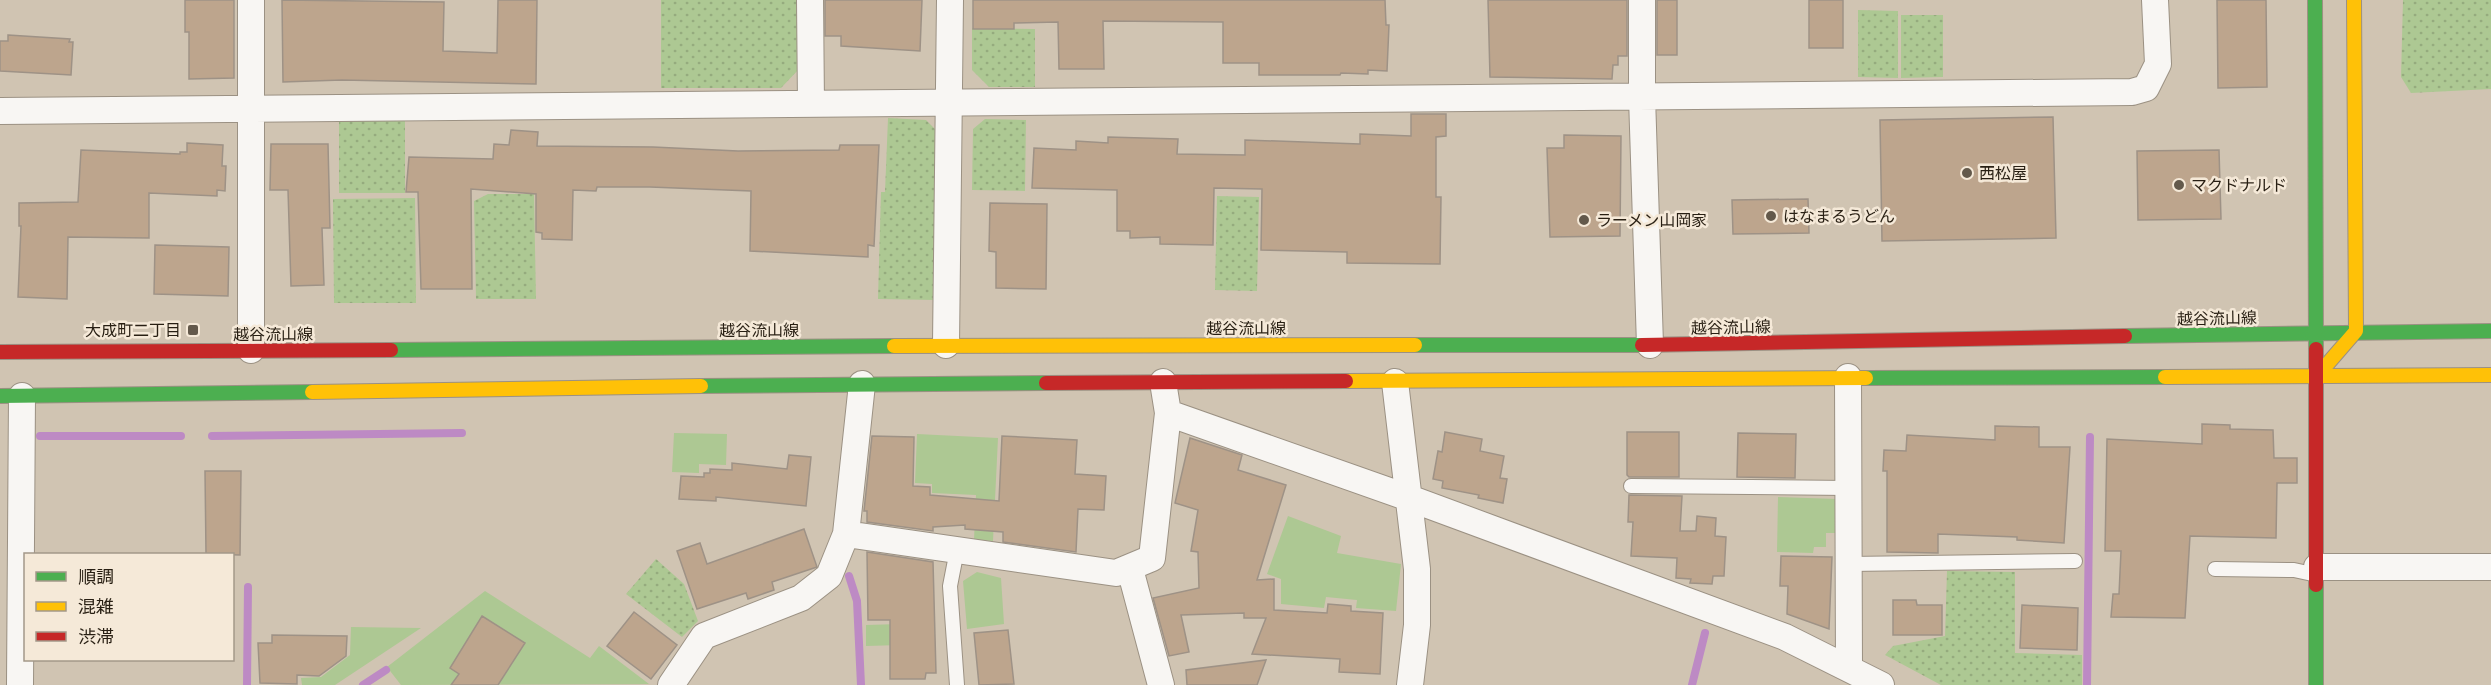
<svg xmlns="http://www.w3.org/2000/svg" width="2491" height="685" font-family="'Times New Roman','Noto Sans JP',serif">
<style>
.grass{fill:url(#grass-dots)}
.garden{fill:#adc893}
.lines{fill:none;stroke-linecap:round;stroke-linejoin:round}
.stream{stroke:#bd8ac4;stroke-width:8}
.building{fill:#bda58d;stroke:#9e9286;stroke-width:1.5}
.lane-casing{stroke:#9b9183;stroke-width:16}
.street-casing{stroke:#9b9183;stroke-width:28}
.fast-casing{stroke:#9b9183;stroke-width:16}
.slow-casing{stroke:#9b9183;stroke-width:16}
.jam-casing{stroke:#9b9183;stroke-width:16}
.lane{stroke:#f8f6f3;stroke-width:14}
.street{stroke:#f8f6f3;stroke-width:26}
.fast{stroke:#4caf50;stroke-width:14}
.slow{stroke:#ffc107;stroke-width:14}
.jam{stroke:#c62828;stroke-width:14}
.poi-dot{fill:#63594b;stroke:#f5e9d8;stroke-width:2}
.labels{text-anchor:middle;stroke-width:5;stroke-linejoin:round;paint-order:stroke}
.poi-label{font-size:16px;fill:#281f13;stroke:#f5e9d8;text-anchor:start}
.street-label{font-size:16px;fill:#281f13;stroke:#f5e9d8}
</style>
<defs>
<pattern id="grass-dots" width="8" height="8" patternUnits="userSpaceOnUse" patternTransform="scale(1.5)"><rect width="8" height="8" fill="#adc893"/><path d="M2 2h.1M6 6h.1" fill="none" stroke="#95ab7e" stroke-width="1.8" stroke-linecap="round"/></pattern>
</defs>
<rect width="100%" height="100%" fill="#d0c4b2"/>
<path class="grass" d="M 661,0 L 799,0 L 800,68 L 781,88 L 661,88 Z
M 2403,0 L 2491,0 L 2491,89 L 2411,93 L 2401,77 Z
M 1858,10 L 1898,11 L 1898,78 L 1858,77 Z
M 1901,15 L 1943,15 L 1943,77 L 1901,78 Z
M 972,28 L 1035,29 L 1035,87 L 989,87 L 972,70 Z
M 888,118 L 926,120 L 937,131 L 935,300 L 878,299 L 881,192 L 885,192 Z
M 985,119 L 1026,120 L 1025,191 L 972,190 L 973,129 Z
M 339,121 L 405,121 L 405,193 L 339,193 Z
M 488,194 L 534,194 L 536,299 L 476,299 L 474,201 Z
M 1217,196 L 1259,197 L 1257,291 L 1215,290 Z
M 415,198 L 416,303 L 334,303 L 333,199 Z
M 656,559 L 684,584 L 698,621 L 682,637 L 626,594 Z
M 1947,571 L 2015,572 L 2015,653 L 2082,655 L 2082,685 L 1941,685 L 1885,655 L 1893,646 L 1945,636 Z"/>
<path class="garden" d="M 674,433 L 727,434 L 726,465 L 699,464 L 699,473 L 672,472 Z
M 917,434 L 998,438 L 993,541 L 974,540 L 976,495 L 932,493 L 932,484 L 915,483 Z
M 1778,497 L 1837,499 L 1836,533 L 1826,533 L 1826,547 L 1814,547 L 1813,553 L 1777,552 Z
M 1288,516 L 1341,536 L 1337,553 L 1401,564 L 1396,611 L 1356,608 L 1357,600 L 1326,597 L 1324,608 L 1281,604 L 1281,579 L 1267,574 Z
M 977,572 L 1001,578 L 1004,624 L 967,629 L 963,581 Z
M 485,591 L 590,658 L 599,646 L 649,684 L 401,685 L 387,667 Z
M 935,623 L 935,644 L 866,646 L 866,625 Z
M 351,627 L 421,628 L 335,685 L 302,685 L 301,678 L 321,677 L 350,655 Z"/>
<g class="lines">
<path class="stream" d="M 40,436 L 181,436
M 212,436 L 462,433
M 849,576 L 857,601 L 861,685
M 247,685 L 248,587
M 363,685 L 386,670
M 1692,685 L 1705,633
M 2087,685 L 2090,437"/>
</g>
<path class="building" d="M 185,0 L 234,0 L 234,78 L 189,79 L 189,32 L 185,32 Z
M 282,0 L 444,2 L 443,51 L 497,53 L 498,0 L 537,0 L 536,84 L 342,80 L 283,82 Z
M 825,0 L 922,0 L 920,51 L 841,46 L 841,36 L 825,36 Z
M 973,0 L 1385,0 L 1386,25 L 1389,25 L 1387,71 L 1368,70 L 1368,74 L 1341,73 L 1340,75 L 1259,75 L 1259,63 L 1223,63 L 1223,22 L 1103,21 L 1104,69 L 1059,69 L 1058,22 L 1014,23 L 1014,29 L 973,29 Z
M 1488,0 L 1627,0 L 1627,56 L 1618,56 L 1618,65 L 1613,65 L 1612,79 L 1490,77 Z
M 1657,0 L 1677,0 L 1677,55 L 1657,55 Z
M 1809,0 L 1843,0 L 1843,48 L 1809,48 Z
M 2217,0 L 2266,0 L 2267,87 L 2218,88 Z
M 8,35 L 70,39 L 69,42 L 73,42 L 71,75 L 0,71 L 0,41 L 8,41 Z
M 1411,114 L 1446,114 L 1446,136 L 1436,137 L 1436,197 L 1441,197 L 1440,264 L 1347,263 L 1347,252 L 1261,250 L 1262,189 L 1214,188 L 1213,245 L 1160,244 L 1160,237 L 1130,238 L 1130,231 L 1117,231 L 1117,190 L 1032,188 L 1034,148 L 1076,150 L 1076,141 L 1108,143 L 1108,137 L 1178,139 L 1177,154 L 1245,155 L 1245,140 L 1360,144 L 1360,134 L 1411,136 Z
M 2053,117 L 2056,238 L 1882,241 L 1880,120 Z
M 511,130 L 538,132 L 537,146 L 653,147 L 738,151 L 839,150 L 840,145 L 879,145 L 874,246 L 868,245 L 868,257 L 750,251 L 751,191 L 650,187 L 597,187 L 596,191 L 573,190 L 572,240 L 542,239 L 542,233 L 536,232 L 536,194 L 471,189 L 472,289 L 421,289 L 418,192 L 406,192 L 409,157 L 493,159 L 494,144 L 509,145 Z
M 1564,135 L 1621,136 L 1620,236 L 1550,237 L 1547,148 L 1564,148 Z
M 187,143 L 223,145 L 222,166 L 226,166 L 225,191 L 217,190 L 217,196 L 149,193 L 149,238 L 68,237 L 67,299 L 18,297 L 21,226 L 19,226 L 19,203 L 78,202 L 81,150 L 180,154 L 180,152 L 187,152 Z
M 271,144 L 328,144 L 330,228 L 322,228 L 324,285 L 291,286 L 288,190 L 270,190 Z
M 2219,150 L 2221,219 L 2138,220 L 2137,151 Z
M 1808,199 L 1809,233 L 1733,234 L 1732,200 Z
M 990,203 L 1047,204 L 1046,289 L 996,288 L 996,252 L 989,251 Z
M 155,245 L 229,247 L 228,296 L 154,294 Z
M 2202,424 L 2230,425 L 2230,429 L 2273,430 L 2274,458 L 2297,458 L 2297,483 L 2277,483 L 2276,538 L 2190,536 L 2185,618 L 2111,617 L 2113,594 L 2119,594 L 2121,551 L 2105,551 L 2107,439 L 2202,444 Z
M 1995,426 L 2039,427 L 2039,447 L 2070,447 L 2064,543 L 2017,540 L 2017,537 L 1938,534 L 1938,553 L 1887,552 L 1887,471 L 1883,471 L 1884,450 L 1906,451 L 1907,435 L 1995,440 Z
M 1445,432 L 1482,439 L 1480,451 L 1504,456 L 1500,478 L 1507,479 L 1503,503 L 1478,498 L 1479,495 L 1442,488 L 1443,481 L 1433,479 L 1438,451 L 1442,452 Z
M 1627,432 L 1679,432 L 1679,477 L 1629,477 L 1627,475 Z
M 1738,433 L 1796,434 L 1795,478 L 1737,477 Z
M 872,436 L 914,437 L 913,486 L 930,487 L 930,495 L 999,501 L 1002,436 L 1077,440 L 1075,474 L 1106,476 L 1104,510 L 1078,509 L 1076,552 L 1003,542 L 1003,532 L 965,529 L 965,525 L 933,527 L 933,531 L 867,522 L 867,511 L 864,511 Z
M 1190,438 L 1242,455 L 1238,470 L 1286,485 L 1257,580 L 1274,579 L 1274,610 L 1327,613 L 1328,604 L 1351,606 L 1351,611 L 1383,613 L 1380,674 L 1339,672 L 1340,659 L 1252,654 L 1266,618 L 1244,618 L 1244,613 L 1181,615 L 1189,652 L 1169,656 L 1153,598 L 1199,588 L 1198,552 L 1191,551 L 1198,510 L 1175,503 Z
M 789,455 L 811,457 L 806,506 L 716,497 L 716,501 L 679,499 L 681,476 L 704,477 L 704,473 L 710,473 L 710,469 L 732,470 L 732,463 L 787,469 Z
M 205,471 L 241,471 L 240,555 L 206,554 Z
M 1629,495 L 1682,496 L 1680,531 L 1696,531 L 1697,516 L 1716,518 L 1715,536 L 1726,537 L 1724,576 L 1713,576 L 1712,584 L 1690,583 L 1691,579 L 1676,578 L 1677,558 L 1631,556 L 1633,522 L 1628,522 Z
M 804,529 L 817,567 L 772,582 L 774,590 L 748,599 L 746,593 L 697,609 L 677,551 L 700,543 L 707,564 Z
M 867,552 L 933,562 L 936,673 L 926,673 L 925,679 L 890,679 L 890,620 L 868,620 Z
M 1781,556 L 1832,557 L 1829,629 L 1787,614 L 1788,586 L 1780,586 Z
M 1893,600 L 1916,600 L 1917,605 L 1942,605 L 1942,635 L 1893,635 Z
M 2022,605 L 2078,608 L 2077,650 L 2020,648 Z
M 634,612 L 677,645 L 651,679 L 607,646 Z
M 482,616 L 525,643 L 498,685 L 451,685 L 459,674 L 450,668 Z
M 1008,630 L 1014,684 L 979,685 L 974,633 Z
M 272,635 L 347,636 L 346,656 L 319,676 L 297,675 L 297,684 L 260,683 L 258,643 L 272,643 Z
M 1266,660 L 1257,685 L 1187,685 L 1186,670 Z"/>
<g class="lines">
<g class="lane-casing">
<path id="lane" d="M 1631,486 L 1848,488
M 1849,564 L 2075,561
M 2215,569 L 2294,570 L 2317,575
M 957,685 L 950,586 L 957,550"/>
</g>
<g class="street-casing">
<path id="street" d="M 810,0 L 811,104
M 1642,0 L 1642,97 L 1650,345
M 0,111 L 2132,92 L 2146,88 L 2158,64 L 2155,0
M 946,345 L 950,0
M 251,350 L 251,0
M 1848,377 L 1849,668
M 1163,382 L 1168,413 L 1409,498 L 1785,637 L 1881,685
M 1395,382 L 1417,569 L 1417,625 L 1410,685
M 846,534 L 1116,573 L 1152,558 L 1168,413
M 2317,567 L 2491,567
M 1130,569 L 1161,685
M 20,685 L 22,396
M 671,685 L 704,636 L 801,598 L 829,576 L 846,534 L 862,384"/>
</g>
<g class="fast-casing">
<path id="fast" d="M 2315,0 L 2316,349
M 2125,336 L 2491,331
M 1415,345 L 1642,345
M 391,350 L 894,346
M 1866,378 L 2165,377
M 701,386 L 1046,383
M 0,396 L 312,392
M 2316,585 L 2316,685"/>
</g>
<g class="slow-casing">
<path id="slow" d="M 894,346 L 1415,345
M 2317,376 L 2356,331 L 2354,0
M 2165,377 L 2491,375
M 1346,381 L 1866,378
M 312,392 L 701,386"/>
</g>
<g class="jam-casing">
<path id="jam" d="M 1642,345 L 2125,336
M 2316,349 L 2316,585
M 0,352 L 391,350
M 1046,383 L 1346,381"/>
</g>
<use href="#lane" class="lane"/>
<use href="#street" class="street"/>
<use href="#fast" class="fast"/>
<use href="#slow" class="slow"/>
<use href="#jam" class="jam"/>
</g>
<g class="poi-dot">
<circle cx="1967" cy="173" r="6"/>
<circle cx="2179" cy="185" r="6"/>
<circle cx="1771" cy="216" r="6"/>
<circle cx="1584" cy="220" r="6"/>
<rect x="187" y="324" width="12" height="12" rx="3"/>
</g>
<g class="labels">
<g class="poi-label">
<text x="1979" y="179">西松屋</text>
<text x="2191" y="191">マクドナルド</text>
<text x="1783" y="222">はなまるうどん</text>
<text x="1596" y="226">ラーメン山岡家</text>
<text x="181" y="336" text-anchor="end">大成町二丁目</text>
</g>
<g class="street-label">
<text transform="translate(2217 318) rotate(-1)" y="6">越谷流山線</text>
<text transform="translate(1731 327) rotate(-1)" y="6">越谷流山線</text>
<text x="1246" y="334">越谷流山線</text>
<text x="759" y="336">越谷流山線</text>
<text x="273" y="340">越谷流山線</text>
</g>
</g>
<rect x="24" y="553" width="210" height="108" fill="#f5e9d8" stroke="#a39889" stroke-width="1.5"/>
<rect x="36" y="572" width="30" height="9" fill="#4caf50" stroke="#a39889" stroke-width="1.5"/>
<text x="78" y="583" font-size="18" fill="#281f13">順調</text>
<rect x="36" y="602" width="30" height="9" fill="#ffc107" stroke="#a39889" stroke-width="1.5"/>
<text x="78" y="613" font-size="18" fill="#281f13">混雑</text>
<rect x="36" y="632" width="30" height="9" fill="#c62828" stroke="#a39889" stroke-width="1.5"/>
<text x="78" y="643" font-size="18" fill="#281f13">渋滞</text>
</svg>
